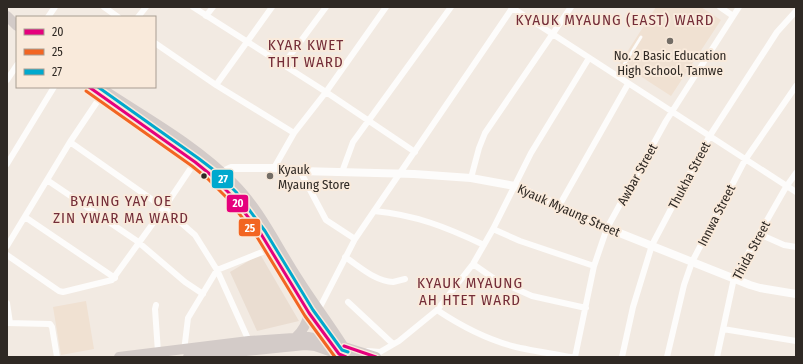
<svg xmlns="http://www.w3.org/2000/svg" width="803" height="364" font-family="'Fira Sans Condensed',sans-serif">
<style>
.commercial{fill:#eaddd1}
.built{fill:#f0e1d2}
.lines{fill:none;stroke-linecap:round;stroke-linejoin:round}
.service{stroke:#fdfcfb;stroke-width:3}
.minor{stroke:#fdfcfb;stroke-width:6}
.tertiary{stroke:#fdfcfb;stroke-width:8}
.primary{stroke:#d3cbc8;stroke-width:10}
.bus-1-casing{stroke:#f9eadb;stroke-width:6}
.bus-2-casing{stroke:#f9eadb;stroke-width:6}
.bus-3-casing{stroke:#f9eadb;stroke-width:6}
.bus-1{stroke:#e5007d;stroke-width:3}
.bus-2{stroke:#f26522;stroke-width:3}
.bus-3{stroke:#00a9ce;stroke-width:3}
.poi-dot{fill:#736d66;stroke:#f9eadb;stroke-width:1.5}
.bus-dot{fill:#2f2924;stroke:#f9eadb;stroke-width:1.5}
.labels{text-anchor:middle;stroke-width:4;stroke-linejoin:round;paint-order:stroke}
.poi-label{font-size:13px;fill:#2f2924;stroke:#f9eadb}
.street-label{font-size:13px;fill:#2f2924;stroke:#f9eadb}
.quarter-label{font-size:15px;letter-spacing:1px;fill:#742d38;stroke:#f9eadb}
.line-badge{stroke:#f9eadb;stroke-width:1.5}
.badge-label{font-size:11px;text-anchor:middle;font-weight:bold;fill:#fff}
</style>
<rect width="100%" height="100%" fill="#f2eae2"/>
<path class="commercial" d="M 260,254 L 299,321 L 257,331 L 230,272 Z"/>
<path class="built" d="M 656,7 L 701,7 L 721,20 L 671,96 L 620,63 Z
M 86,301 L 94,349 L 61,355 L 53,307 Z"/>
<g class="lines">
<path class="service" d="M 617,76 L 641,37"/>
<path class="minor" d="M 104,7 L 118,17
M 193,7 L 326,92 L 415,152
M 511,7 L 796,192
M 720,7 L 733,16
M 206,16 L 213,7
M 48,17 L 55,7
M 138,17 L 146,7
M 155,43 L 216,85 L 294,133
M 283,65 L 326,7
M 7,80 L 17,65
M 216,85 L 272,7
M 70,142 L 164,208 L 195,235 L 217,270 L 249,341
M 7,164 L 54,87
M 274,168 L 294,133 L 326,92 L 386,7
M 300,171 L 326,220 L 355,239
M 342,172 L 353,142 L 451,7
M 471,178 L 479,148 L 485,133 L 571,7
M 47,180 L 137,241 L 185,282 L 203,294
M 559,206 L 628,84
M 374,211 C 416,215 446,227 484,245
M 25,217 L 115,278
M 493,229 L 520,241 L 594,266
M 759,234 L 784,245 L 796,247
M 7,246 L 70,142 L 101,96
M 7,255 L 59,291 L 63,292 L 112,280 L 164,208 L 195,162
M 345,257 C 359,266 376,282 393,282 C 397,281 401,280 405,279
M 473,264 L 496,280 L 532,296 L 586,308
M 348,302 L 393,344
M 7,303 L 10,323
M 156,305 L 155,309 L 158,352
M 437,310 C 461,326 488,340 516,347 C 534,351 553,354 571,357
M 318,311 L 355,239 L 513,7
M 7,323 L 50,324 L 52,327 L 57,357
M 723,329 L 796,341
M 184,351 L 188,318 L 217,270 L 270,249
M 368,351 L 380,352 L 399,341 L 437,310 L 473,264 L 493,229 L 531,153 L 589,58
M 575,357 L 594,266 L 607,228 L 666,121 L 739,7
M 622,357 L 633,307 L 652,245 L 709,137 L 777,32 L 796,11
M 667,357 L 684,285 L 692,262 L 745,160 L 796,86
M 717,357 L 734,278 L 786,187 L 796,173"/>
<path class="tertiary" d="M 218,177 L 227,170 L 231,168 L 274,168 L 300,171 L 414,174 L 471,178 L 515,186 L 607,228 L 750,285 L 760,288 L 796,294"/>
<path class="primary" d="M 7,16 L 17,26
M 89,87 L 195,162 C 220,183 241,207 261,234 C 278,258 292,286 309,312 C 319,327 332,340 340,357
M 99,87 C 144,117 193,143 232,182 C 260,209 277,247 298,279 C 315,306 334,330 350,357
M 296,337 C 304,330 307,323 309,313
M 119,357 L 249,341 L 308,337 L 319,339 L 376,357
M 188,357 L 305,345 L 315,346 L 341,355"/>
<g class="bus-1-casing">
<path id="bus-1" d="M 89,87 L 195,162 L 211,175 L 232,196 L 261,234 L 309,313 L 339,354 L 346,357
M 344,346 L 376,357"/>
</g>
<g class="bus-2-casing">
<path id="bus-2" d="M 86,91 L 192,166 L 208,179 L 228,199 L 257,237 L 305,316 L 335,357"/>
</g>
<g class="bus-3-casing">
<path id="bus-3" d="M 98,87 L 198,158 L 215,171 L 236,192 L 265,231 L 313,310 L 342,350 L 348,352"/>
</g>
<use href="#bus-1" class="bus-1"/>
<use href="#bus-2" class="bus-2"/>
<use href="#bus-3" class="bus-3"/>
</g>
<g class="poi-dot">
<circle cx="670" cy="41" r="4"/>
<circle cx="270" cy="176" r="4"/>
</g>
<circle class="bus-dot" cx="204" cy="176" r="3.5"/>
<g class="labels">
<g class="poi-label">
<text x="670" y="60">No. 2 Basic Education<tspan x="670" dy="15">High School, Tamwe</tspan></text>
<text x="278" y="174" text-anchor="start">Kyauk<tspan x="278" dy="15">Myaung Store</tspan></text>
</g>
<g class="street-label">
<text transform="translate(637 174) rotate(-61)" y="5">Awbar Street</text>
<text transform="translate(689 175) rotate(-62)" y="5">Thukha Street</text>
<text transform="translate(569 210) rotate(24)" y="5">Kyauk Myaung Street</text>
<text transform="translate(716 215) rotate(-63)" y="5">Innwa Street</text>
<text transform="translate(751 250) rotate(-62)" y="5">Thida Street</text>
</g>
<g class="quarter-label">
<text x="615" y="25">KYAUK MYAUNG (EAST) WARD</text>
<text x="306" y="50">KYAR KWET<tspan x="306" dy="17">THIT WARD</tspan></text>
<text x="121" y="206">BYAING YAY OE<tspan x="121" dy="17">ZIN YWAR MA WARD</tspan></text>
<text x="470" y="288">KYAUK MYAUNG<tspan x="470" dy="17">AH HTET WARD</tspan></text>
</g>
</g>
<g class="line-badge">
<rect x="211" y="169" width="23" height="20" rx="4" fill="#00a9ce"/>
<rect x="226" y="194" width="23" height="19" rx="4" fill="#e5007d"/>
<rect x="238" y="218" width="23" height="19" rx="4" fill="#f26522"/>
</g>
<g class="badge-label">
<text x="223" y="183">27</text>
<text x="238" y="207">20</text>
<text x="250" y="232">25</text>
</g>
<rect width="803" height="364" fill="none" stroke="#2f2924" stroke-width="16"/>
<rect x="16" y="16" width="140" height="72" fill="#f9eadb" stroke="#a89d92"/>
<rect x="24" y="29" width="20" height="6" fill="#e5007d" stroke="#a89d92"/>
<text x="52" y="36" font-size="12" fill="#2f2924">20</text>
<rect x="24" y="49" width="20" height="6" fill="#f26522" stroke="#a89d92"/>
<text x="52" y="56" font-size="12" fill="#2f2924">25</text>
<rect x="24" y="69" width="20" height="6" fill="#00a9ce" stroke="#a89d92"/>
<text x="52" y="76" font-size="12" fill="#2f2924">27</text>
</svg>
